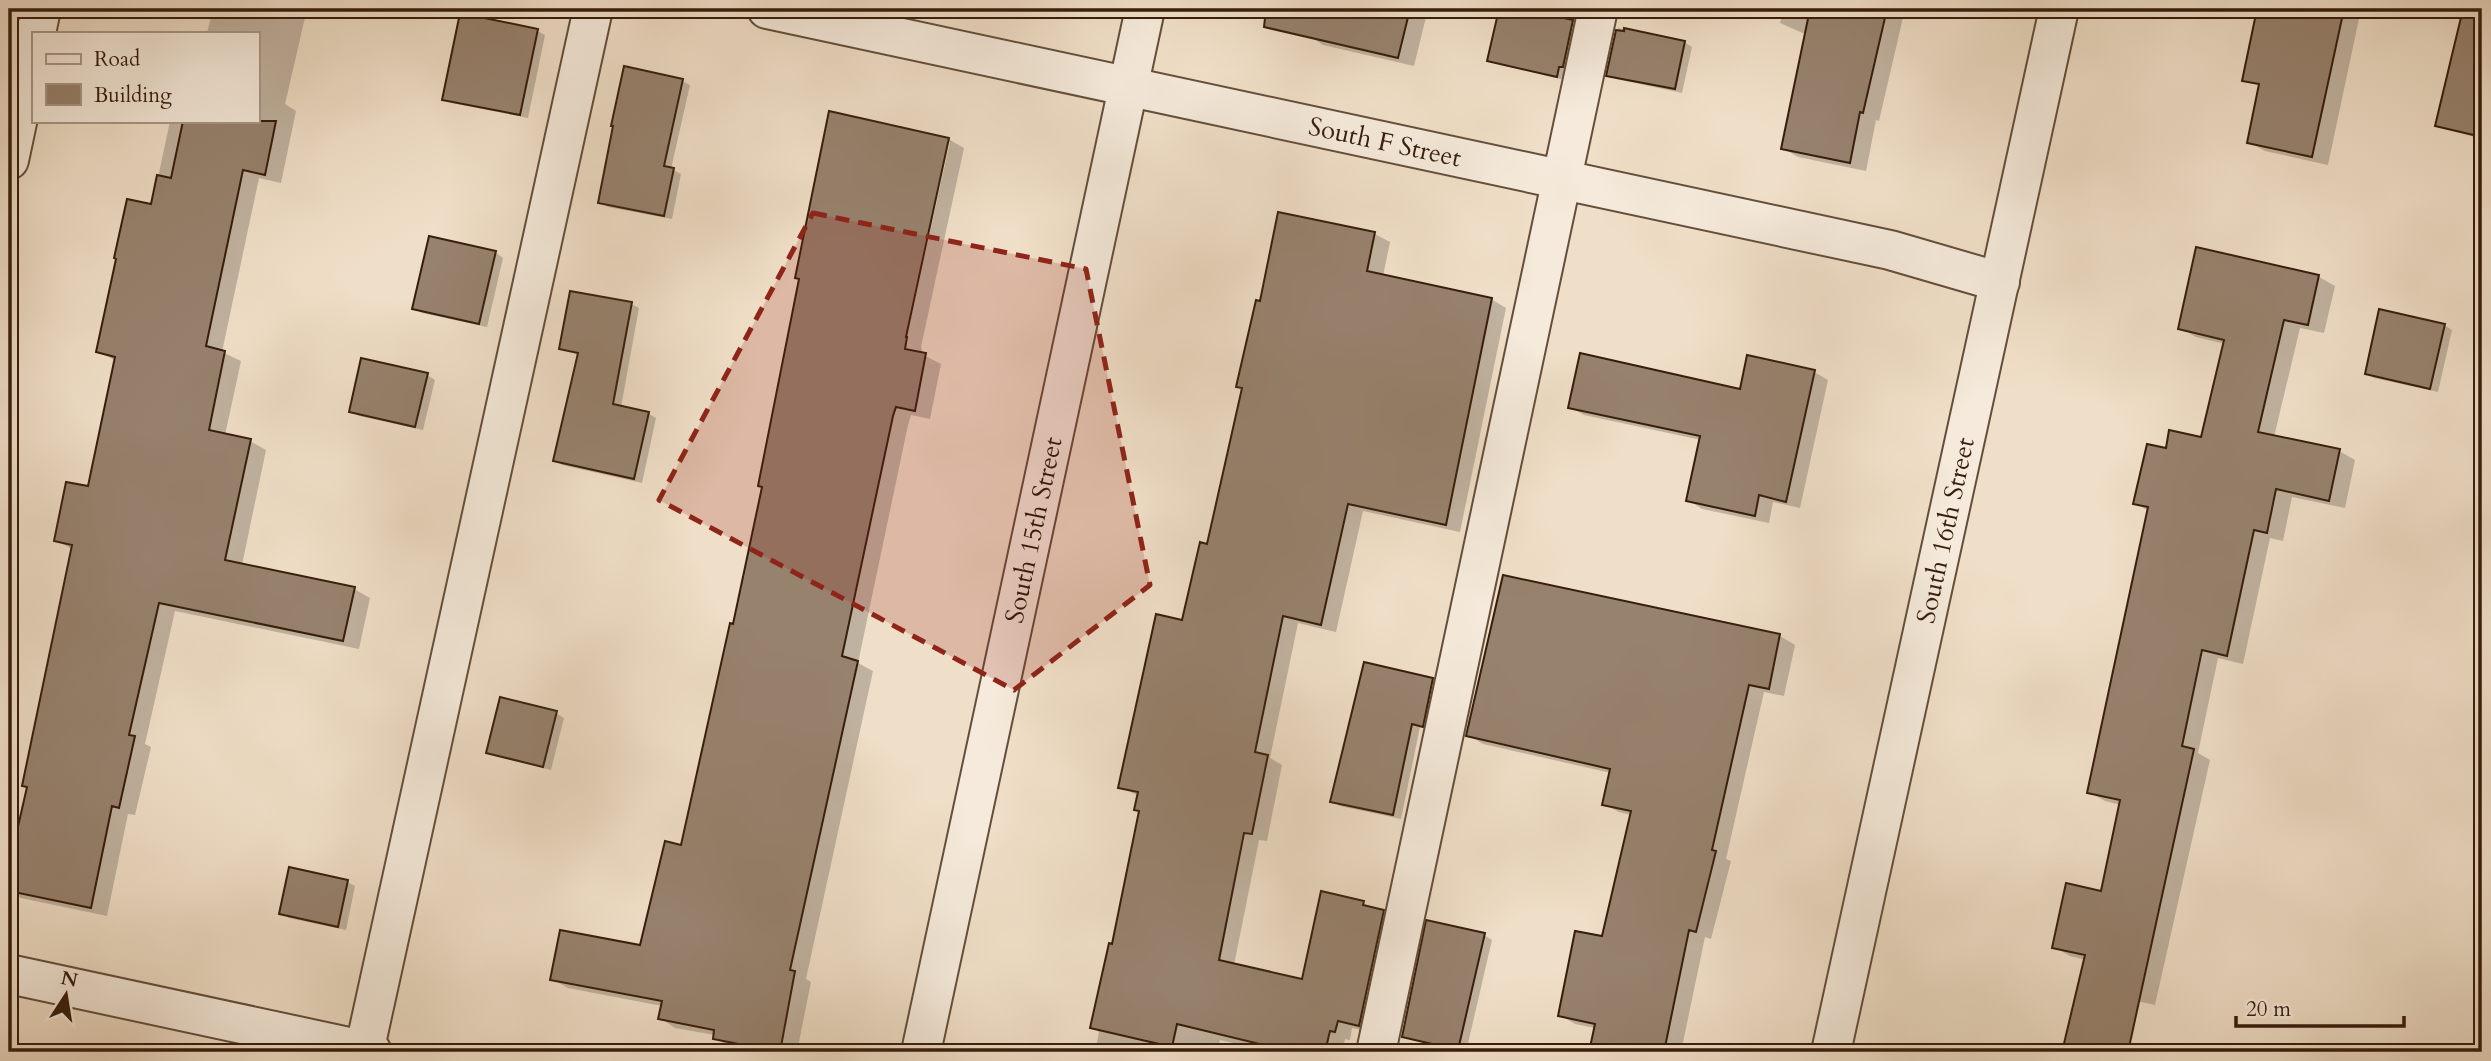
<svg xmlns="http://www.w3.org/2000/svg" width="2491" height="1061" font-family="Cardo,serif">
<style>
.shadow{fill:#0003;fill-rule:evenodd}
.building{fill:#97826e;stroke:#361d0c;stroke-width:2}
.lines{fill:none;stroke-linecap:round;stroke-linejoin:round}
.minor-casing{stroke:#644e3b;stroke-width:42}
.minor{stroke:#f5eadb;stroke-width:38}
.marked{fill:#8f2418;fill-opacity:0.2;stroke:#8f2418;stroke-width:5;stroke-dasharray:14 9;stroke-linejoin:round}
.labels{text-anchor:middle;stroke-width:5;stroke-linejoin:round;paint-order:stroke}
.street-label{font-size:26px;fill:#361d0c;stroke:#f5eadb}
</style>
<rect width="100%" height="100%" fill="#f0dfc8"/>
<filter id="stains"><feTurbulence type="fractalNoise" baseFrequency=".00286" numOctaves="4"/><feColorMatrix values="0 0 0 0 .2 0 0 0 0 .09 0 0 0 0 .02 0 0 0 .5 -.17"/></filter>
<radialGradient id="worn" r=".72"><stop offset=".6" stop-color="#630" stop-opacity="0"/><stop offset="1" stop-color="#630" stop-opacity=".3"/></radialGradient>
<path class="shadow" d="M 213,9 L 307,9 L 285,104 L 296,111 L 281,183 L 259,178 L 222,352 L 241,361 L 225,435 L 250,441 L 266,450 L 242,565 L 354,589 L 370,598 L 359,649 L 175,611 L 145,744 L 151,747 L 135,815 L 128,814 L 107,916 L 21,898 L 9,891 L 9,873 L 28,788 L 73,550 L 56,540 L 89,488 L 116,361 L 98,351 L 152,206 L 170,121 L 257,121 L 257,33 L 207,33 Z
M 1295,9 L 1428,9 L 1414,66 L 1323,45 L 1291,23 Z
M 1500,9 L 1575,9 L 1573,19 L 1581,23 L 1565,80 L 1497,64 L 1489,60 Z
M 1784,9 L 1905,9 L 1879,121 L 1876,120 L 1866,171 L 1798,157 L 1782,148 L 1805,34 L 1780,23 Z
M 2278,9 L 2382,9 L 2380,14 L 2361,9 L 2328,165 L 2265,151 L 2249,142 L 2259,85 Z
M 1618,28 L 1684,42 L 1692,47 L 1682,93 L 1616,79 L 1608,75 Z
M 537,31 L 545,35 L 528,118 L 452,103 L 444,99 Z
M 2449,76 L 2482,84 L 2482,139 L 2445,129 L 2437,125 Z
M 682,81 L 690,85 L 671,169 L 681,174 L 672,219 L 608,207 L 600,202 L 615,126 Z
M 830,113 L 948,139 L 964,148 L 921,347 L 922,348 L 921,354 L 941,364 L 930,419 L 911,415 L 908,425 L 858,663 L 873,671 L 806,979 L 811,982 L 797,1052 L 758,1052 L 730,1047 L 715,1038 L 715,1035 L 675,1028 L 660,1018 L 662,1006 L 568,988 L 552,979 L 562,932 L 642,947 L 666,843 L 682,847 L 732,625 L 734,626 L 764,487 L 760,485 L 801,279 L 797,277 ZM 946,142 L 950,142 L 905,345 L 902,345 Z
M 1279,214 L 1375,234 L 1390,242 L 1383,276 L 1491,299 L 1506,308 L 1460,532 L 1363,511 L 1336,632 L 1298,623 L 1270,758 L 1282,765 L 1267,841 L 1259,840 L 1234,965 L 1303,981 L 1363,903 L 1383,912 L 1398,920 L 1374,1033 L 1352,1028 L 1350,1040 L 1345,1039 L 1342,1052 L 1272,1052 L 1220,1040 L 1217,1052 L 1095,1052 L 1099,1032 L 1092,1027 L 1113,946 L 1140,812 L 1136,809 L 1139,796 L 1120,787 L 1183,622 L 1208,546 L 1243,389 L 1238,386 L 1261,303 Z
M 430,238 L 496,253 L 503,258 L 487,327 L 422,313 L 414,308 Z
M 2198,249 L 2319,277 L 2335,286 L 2324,333 L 2300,328 L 2274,437 L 2339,451 L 2355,460 L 2345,508 L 2292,497 L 2283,541 L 2270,538 L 2243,664 L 2218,658 L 2198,753 L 2210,760 L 2155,1005 L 2096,992 L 2086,960 L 2070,956 L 2054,947 L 2102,893 L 2121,805 L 2105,801 L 2089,792 L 2149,511 L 2135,503 L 2167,450 L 2202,439 L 2225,344 L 2196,337 L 2180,328 Z
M 631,304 L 639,308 L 621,407 L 649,414 L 656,418 L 642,483 L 562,465 L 555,460 L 579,355 L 561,348 Z
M 2444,325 L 2452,330 L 2438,392 L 2374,378 L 2367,374 Z
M 1814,372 L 1828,380 L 1800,508 L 1773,502 L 1769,523 L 1702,509 L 1688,500 L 1701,440 L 1584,415 L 1570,407 L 1741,391 Z
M 427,375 L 435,380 L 423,430 L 359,416 L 351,411 Z
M 1504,577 L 1780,636 L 1795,645 L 1784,696 L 1764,692 L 1726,859 L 1731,861 L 1711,939 L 1705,937 L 1681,1052 L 1590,1052 L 1595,1028 L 1575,1024 L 1560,1015 L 1604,939 L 1631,815 L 1619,812 L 1604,804 L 1611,773 L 1483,744 L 1468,735 Z
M 1433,680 L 1440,684 L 1431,730 L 1420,727 L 1401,819 L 1340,806 L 1332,801 Z
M 556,713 L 564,718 L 551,770 L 496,756 L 488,752 Z
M 347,882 L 355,886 L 346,930 L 289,918 L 281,913 Z
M 1484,935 L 1492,940 L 1466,1052 L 1412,1040 L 1404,1036 Z
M 1984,1049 L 1998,1052 L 1983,1052 Z"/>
<path class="building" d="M 1266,9 L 1410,9 L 1398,58 L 1264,27 Z
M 1499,9 L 1524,9 L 1573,20 L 1563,67 L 1559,67 L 1557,77 L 1487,61 Z
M 1810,9 L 1887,9 L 1863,113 L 1860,112 L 1850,163 L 1781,149 Z
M 2257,9 L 2344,9 L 2312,157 L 2247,143 L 2259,84 L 2242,81 Z
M 2463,9 L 2482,9 L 2482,137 L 2435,126 Z
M 460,13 L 538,29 L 520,115 L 442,100 Z
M 1624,28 L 1685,41 L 1675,89 L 1606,76 L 1616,30 L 1624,31 Z
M 624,66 L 683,79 L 664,166 L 674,168 L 664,216 L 598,203 L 613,126 L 611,126 Z
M 829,111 L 949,138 L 906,337 L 907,337 L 905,349 L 926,353 L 915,411 L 896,407 L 893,416 L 842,656 L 858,661 L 790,970 L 795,971 L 780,1052 L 713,1039 L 714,1030 L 658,1019 L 662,1001 L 550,980 L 560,930 L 640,945 L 665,841 L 681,845 L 730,623 L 733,624 L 762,487 L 758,486 L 799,279 L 795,278 Z
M 183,121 L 276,121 L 265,175 L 243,170 L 206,346 L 225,351 L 209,430 L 251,439 L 225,560 L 355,587 L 343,641 L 159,603 L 129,735 L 135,736 L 119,808 L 112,806 L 91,908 L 9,891 L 9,866 L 27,787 L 22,786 L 72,545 L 54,541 L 66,482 L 88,486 L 115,357 L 96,352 L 116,259 L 114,258 L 127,199 L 151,204 L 157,175 L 171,178 Z
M 1278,212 L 1375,232 L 1367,271 L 1492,298 L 1446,525 L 1348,504 L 1321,625 L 1283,616 L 1255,752 L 1268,755 L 1252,834 L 1244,833 L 1219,960 L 1302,979 L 1321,891 L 1364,901 L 1363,905 L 1384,910 L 1359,1026 L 1338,1021 L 1335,1032 L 1330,1031 L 1325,1052 L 1293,1052 L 1177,1024 L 1172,1047 L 1090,1028 L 1109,943 L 1112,944 L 1139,811 L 1134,810 L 1138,792 L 1118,788 L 1156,614 L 1182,620 L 1200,542 L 1207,544 L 1242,388 L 1236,387 L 1256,300 L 1260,301 Z
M 429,236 L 496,251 L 479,324 L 412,309 Z
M 2196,247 L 2319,275 L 2308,325 L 2284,320 L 2258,432 L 2340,449 L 2329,501 L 2276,489 L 2267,533 L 2254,530 L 2227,656 L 2202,650 L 2182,746 L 2194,749 L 2128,1052 L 2062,1052 L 2085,955 L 2052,948 L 2066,883 L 2101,891 L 2120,800 L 2087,793 L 2148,507 L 2133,504 L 2147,444 L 2166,448 L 2169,430 L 2201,437 L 2224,340 L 2178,329 Z
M 570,291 L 632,302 L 613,404 L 649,412 L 634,479 L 553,461 L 578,353 L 559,349 Z
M 2379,309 L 2445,324 L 2430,389 L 2365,374 Z
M 1580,353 L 1740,389 L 1747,355 L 1815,370 L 1786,502 L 1759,495 L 1755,516 L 1686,501 L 1700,436 L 1568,408 Z
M 361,358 L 428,373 L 415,427 L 349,412 Z
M 1503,575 L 1780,634 L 1769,689 L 1749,685 L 1712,850 L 1716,851 L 1696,932 L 1689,930 L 1664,1052 L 1589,1052 L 1595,1024 L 1558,1016 L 1575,931 L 1602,936 L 1631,811 L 1602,805 L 1610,769 L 1466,736 Z
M 1364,662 L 1433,678 L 1423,727 L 1412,724 L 1393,815 L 1330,802 Z
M 500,697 L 557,711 L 543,767 L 486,753 Z
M 289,867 L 348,880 L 338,927 L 279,914 Z
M 1426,920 L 1485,933 L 1458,1050 L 1402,1037 Z"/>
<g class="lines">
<g class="minor-casing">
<g id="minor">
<path id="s1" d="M 767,9 L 1890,250 L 2000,282"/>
<path d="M 36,33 L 41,9"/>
<path d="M 9,160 L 33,47"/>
<path d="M 9,974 L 372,1052"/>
<path d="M 364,1052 L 593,9"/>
<path id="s2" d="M 921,1052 L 1145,9"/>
<path d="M 1376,1052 L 1598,9"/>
<path id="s3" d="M 1831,1052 L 2059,9"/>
</g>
</g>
<use href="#minor" class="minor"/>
</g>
<path class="marked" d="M 813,213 L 1086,269 L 1150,585 L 1014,690 L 659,500 Z"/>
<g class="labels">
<g class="street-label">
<text dy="9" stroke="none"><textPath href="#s1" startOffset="632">South F Street</textPath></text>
<text dy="9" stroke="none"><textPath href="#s2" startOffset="534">South 15th Street</textPath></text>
<text dy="9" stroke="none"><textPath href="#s3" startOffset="534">South 16th Street</textPath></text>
</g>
</g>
<rect width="2491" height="1061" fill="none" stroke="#f0dfc8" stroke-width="35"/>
<rect x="10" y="10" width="2470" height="1040" fill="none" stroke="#361d0c" stroke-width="3.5"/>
<rect x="18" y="18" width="2456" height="1026" fill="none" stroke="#361d0c" stroke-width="2"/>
<rect x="32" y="32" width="228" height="91" fill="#f5eadb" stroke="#a99888" stroke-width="2"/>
<rect x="46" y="54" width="35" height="10" fill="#f5eadb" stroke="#a99888" stroke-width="2"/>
<text x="94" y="66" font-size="21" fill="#361d0c">Road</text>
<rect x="46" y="84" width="35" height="21" fill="#97826e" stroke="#a99888" stroke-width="2"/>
<text x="94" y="102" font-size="21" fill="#361d0c">Building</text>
<g transform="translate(66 995) rotate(12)" stroke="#f5eadb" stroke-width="5" paint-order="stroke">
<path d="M0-5L12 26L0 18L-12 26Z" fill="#361d0c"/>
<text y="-10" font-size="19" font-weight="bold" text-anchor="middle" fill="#361d0c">N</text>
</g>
<path d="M2236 1016v10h168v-10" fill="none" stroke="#361d0c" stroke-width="3.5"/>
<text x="2246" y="1016" font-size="21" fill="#361d0c" stroke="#f5eadb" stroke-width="5" paint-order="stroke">20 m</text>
<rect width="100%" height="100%" filter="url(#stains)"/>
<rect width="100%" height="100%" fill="url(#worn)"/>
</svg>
